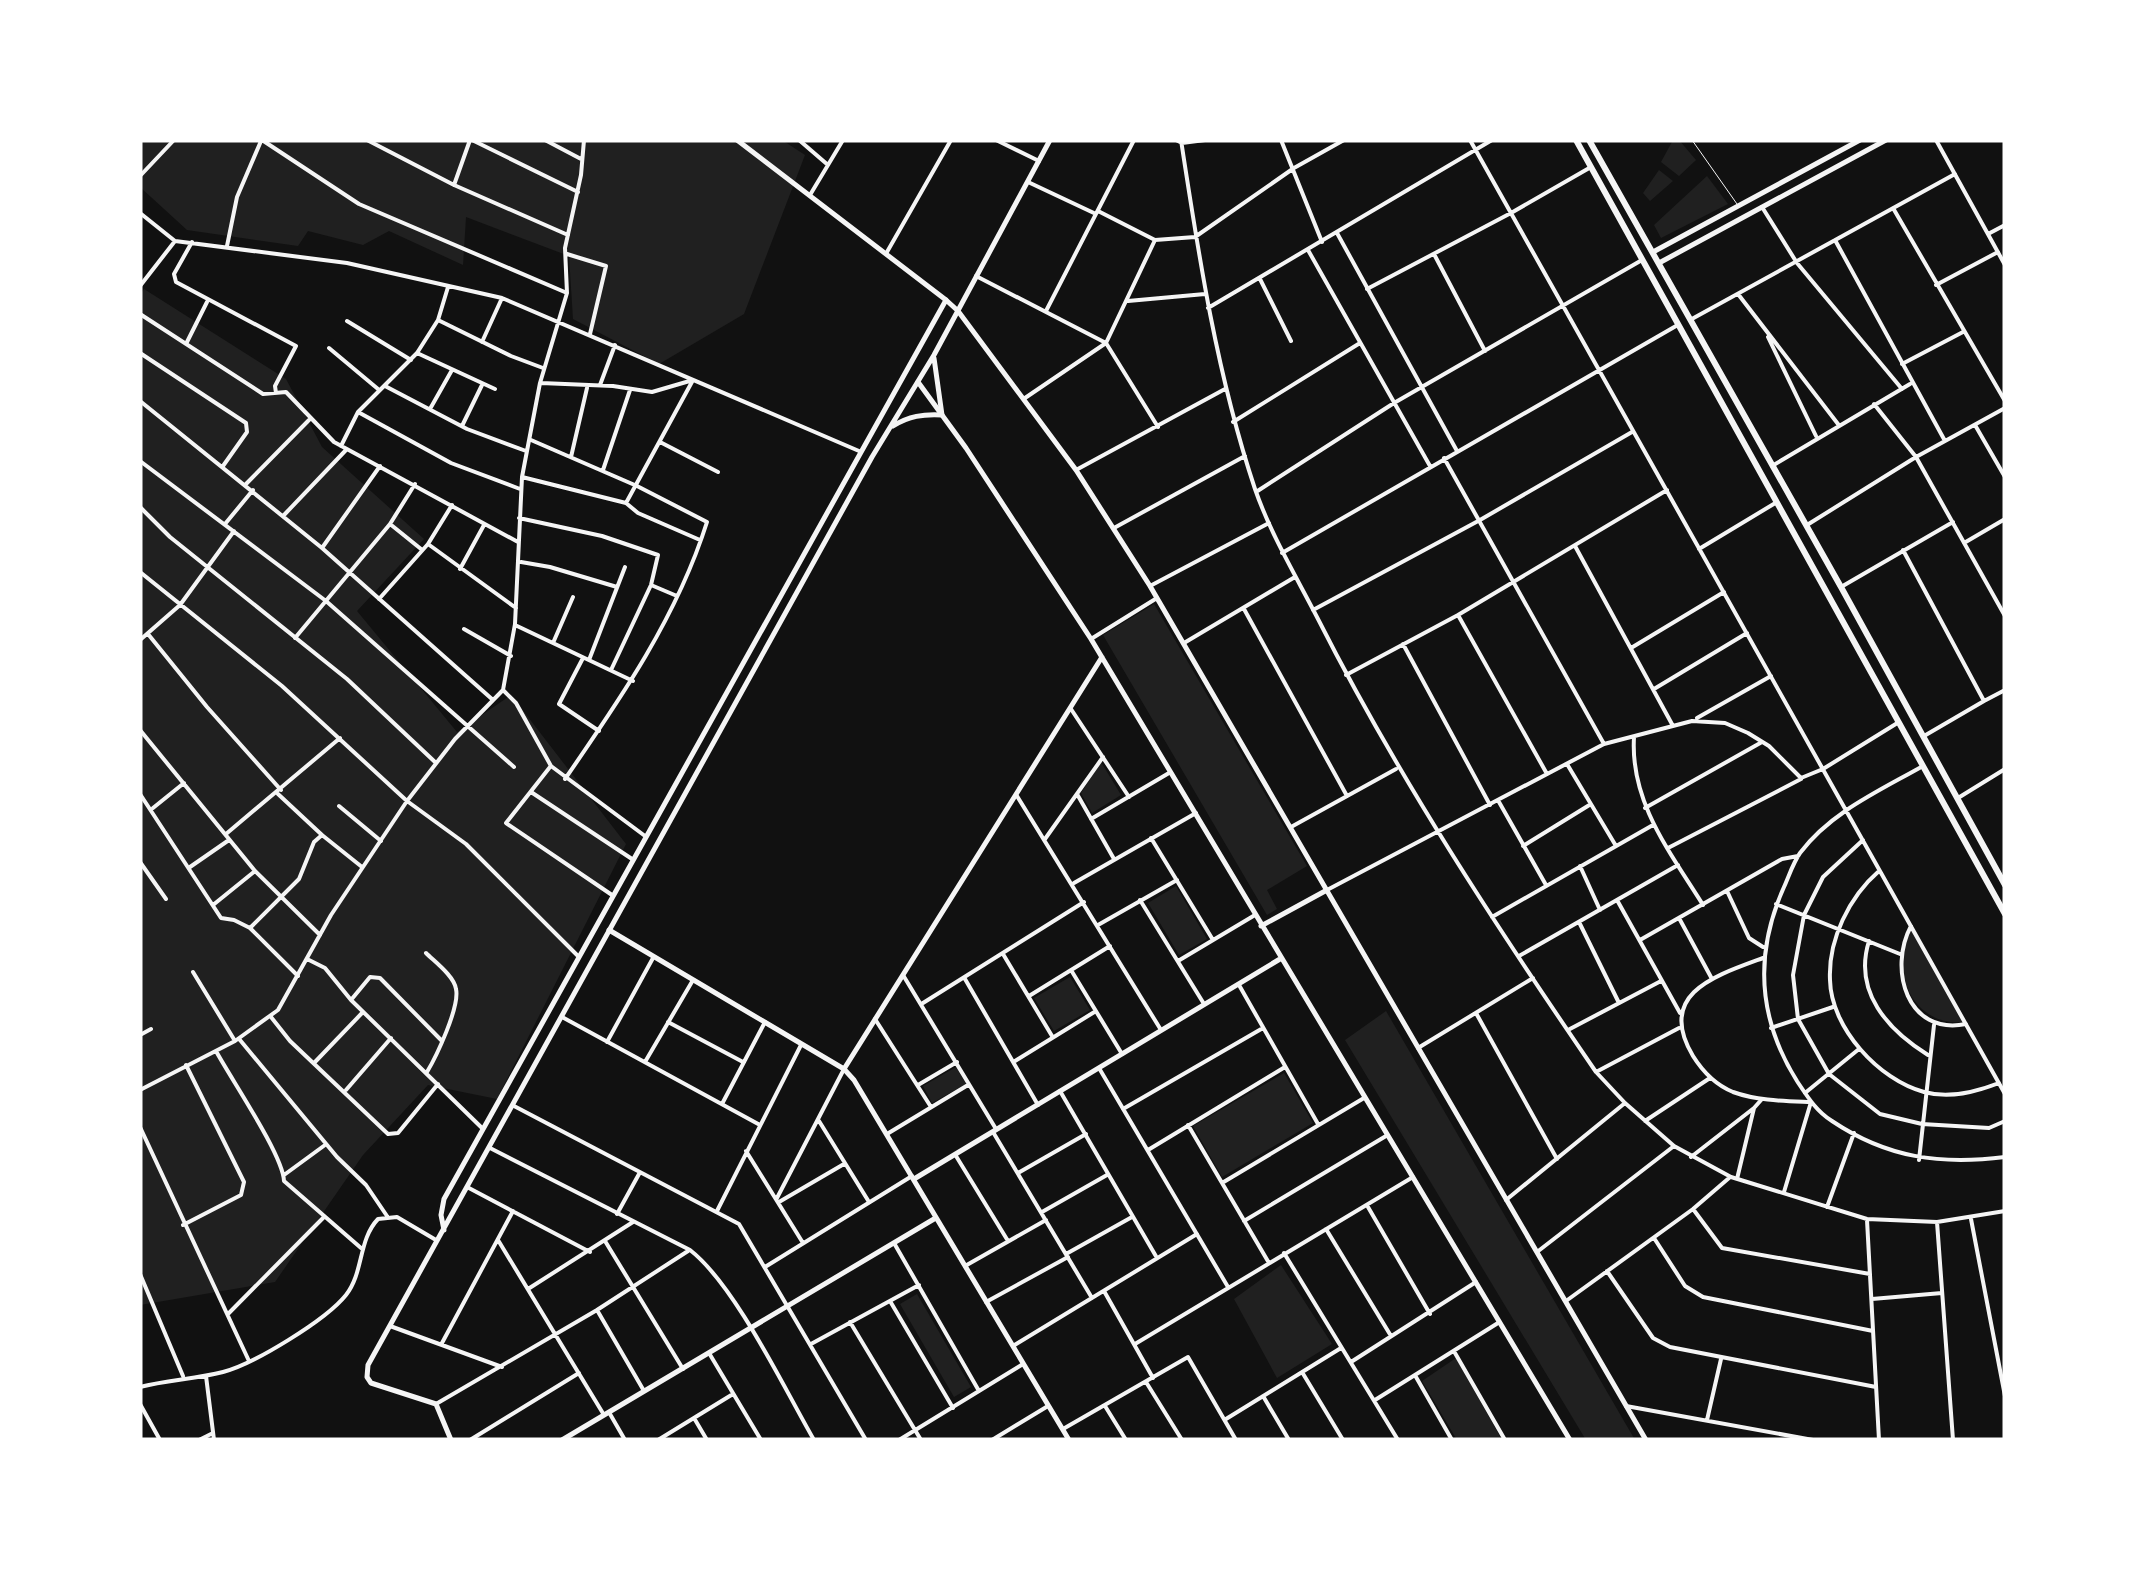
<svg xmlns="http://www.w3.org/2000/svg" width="2145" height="1580" font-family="'Work Sans',sans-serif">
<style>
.green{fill:#202020}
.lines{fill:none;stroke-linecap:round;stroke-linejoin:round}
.service{stroke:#f5f5f5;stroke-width:1}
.minor{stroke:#f5f5f5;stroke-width:4}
.tertiary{stroke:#f5f5f5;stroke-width:5}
.secondary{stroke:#f5f5f5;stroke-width:5}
.trunk{stroke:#f5f5f5;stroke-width:6}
</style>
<rect width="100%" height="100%" fill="#111"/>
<path class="green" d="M 140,140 L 782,140 L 805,155 L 744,314 L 659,364 L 573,319 L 569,256 L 466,217 L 463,265 L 389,231 L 363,245 L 308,231 L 298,246 L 187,230 L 140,187 Z
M 1673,140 L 1679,140 L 1696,160 L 1679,176 L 1661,162 Z
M 1659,170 L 1673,181 L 1650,201 L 1643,193 Z
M 1707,176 L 1728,204 L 1661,238 L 1654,225 Z
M 144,289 L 286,379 L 322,447 L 424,539 L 357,611 L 457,732 L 511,695 L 626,844 L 497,1099 L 428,1085 L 363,1155 L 275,1282 L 140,1305 L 140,295 Z
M 1154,604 L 1307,866 L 1267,890 L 1277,909 L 1267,915 L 1103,635 Z
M 1101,762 L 1121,795 L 1092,813 L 1081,793 Z
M 1176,886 L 1207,939 L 1179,955 L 1148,903 Z
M 1912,930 L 1964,1022 C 1913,1027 1888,971 1912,930 Z
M 1070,977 L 1090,1010 L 1054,1031 L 1034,998 Z
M 1386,1011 L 1635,1440 L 1586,1440 L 1345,1040 Z
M 956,1067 L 966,1084 L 932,1103 L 923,1086 Z
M 1284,1073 L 1313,1123 L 1222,1177 L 1193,1126 Z
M 1281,1265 L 1332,1344 L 1277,1378 L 1234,1299 Z
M 917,1294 L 971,1387 L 954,1397 L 900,1304 Z
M 1456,1358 L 1502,1440 L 1457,1440 L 1422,1381 Z"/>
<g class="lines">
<path class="service" d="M 1692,140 L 1737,204"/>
<path class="minor" d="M 262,140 L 359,204 L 567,293
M 367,140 L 454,185 L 568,235
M 472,140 L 578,192
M 545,140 L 581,159
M 799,140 L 828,165
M 996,140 L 1039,161
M 1176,140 L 1182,143 L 1205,140
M 1181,140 C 1199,258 1217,375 1255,489 C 1271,535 1296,576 1318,619 C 1398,777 1496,926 1596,1072 L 1625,1103 L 1674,1146 L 1731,1177 L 1867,1219 L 1937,1222 L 2005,1211
M 1281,140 L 1322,242
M 1470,140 L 2005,1094
M 1936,140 L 2005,265
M 140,176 L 174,140
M 1028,182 L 1096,214
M 454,185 L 470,140
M 810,195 L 843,140
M 1762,207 L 1797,263 L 1902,389
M 1893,208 L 2005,401
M 1098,211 L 1155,240 L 1195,237 L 1294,168 L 1344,140
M 140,213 L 175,241 L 347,263 L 502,298 L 859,451
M 1337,233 L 1457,451
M 1988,234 L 2005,225
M 1835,240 L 1945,441
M 192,242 L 174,274 L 176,282 L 296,346 L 275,386 L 276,393
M 227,246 L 237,197 L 261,141
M 1308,250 L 1430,466
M 887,252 L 951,140
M 567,254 L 606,266 L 590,334
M 1434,254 L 1485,351
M 976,276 L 1106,343 L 1158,427
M 1260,279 L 1291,341
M 1936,285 L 1998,252
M 140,286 L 175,241
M 1367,289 L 1511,213 L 1591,167
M 1738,294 L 1838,424
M 1128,301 L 1205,294
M 1208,308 L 1492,140
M 1046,311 L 1134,140
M 140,314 L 263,394 L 286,392 L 334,442 L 518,542
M 438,320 L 511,356 L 543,368
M 1690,320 L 1955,174
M 347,321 L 411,360
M 1768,337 L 1816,436
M 187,342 L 207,302
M 482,342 L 502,298
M 329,348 L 378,389
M 140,353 L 246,423 L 247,432 L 223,466
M 417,353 L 495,389
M 1902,364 L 1963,332
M 541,383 L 613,386 L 652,392 L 693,380
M 600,385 L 615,345
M 385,386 L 467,429 L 526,451
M 1025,398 L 1106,343 L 1155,240
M 140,401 L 322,548 L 493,700
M 1874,404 L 1916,457 L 2005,616
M 430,409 L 452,370
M 358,412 L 451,463 L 520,489
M 1233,422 L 1360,343
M 1975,425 L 2005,477
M 462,426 L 482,385
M 531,440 L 637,486 L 707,522 C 677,617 621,698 565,779
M 660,442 L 718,472
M 341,446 L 358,412 L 417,353 L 438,320 L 448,287
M 571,457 L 587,388
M 1444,458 L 1604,744
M 140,461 L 326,601 L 514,767
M 1772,466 L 1910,384
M 603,470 L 630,390
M 1076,470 L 1225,389
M 522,477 L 626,503 L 638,513 L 700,540
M 246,484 L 309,420
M 1256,492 L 1394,403 L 1642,260
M 626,503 L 693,380
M 140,507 L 170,537 L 347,679 L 435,762
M 284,515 L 346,450
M 519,518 L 602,536 L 658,555 L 651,585 L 611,670
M 225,524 L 253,490
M 390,524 L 421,549
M 1807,525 L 1916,457 L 2005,408
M 1114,528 L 1245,456
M 1964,543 L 2005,519
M 428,544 L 516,608
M 1575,546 L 1673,726
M 322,548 L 380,466
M 1699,549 L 1777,502
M 1903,550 L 1984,701 L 1924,736
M 1282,553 L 1676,326
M 521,562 L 550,567 L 617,587
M 460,569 L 484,525
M 140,572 L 282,686 L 407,801 L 466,844 L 578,956
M 651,585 L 677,596
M 1150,586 L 1269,523
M 1841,587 L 1953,522
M 379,599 L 428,544 L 452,505
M 1244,609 L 1347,796
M 1313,610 L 1480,520 L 1632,432
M 1458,615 L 1547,774
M 515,625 L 633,681
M 464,629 L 511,656
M 148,634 L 207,707 L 281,790
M 295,638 L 390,524 L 415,484
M 1091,639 L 1157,598
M 140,640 L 180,605 L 234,531
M 553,643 L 573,597
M 1184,643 L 1295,577
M 1403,644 L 1490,805
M 1631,648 L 1724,592
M 583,658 L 559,704 L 599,731
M 589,660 L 625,567
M 1346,675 L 1458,615 L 1667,490
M 1654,689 L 1747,633
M 503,690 L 516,703 L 551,766 L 645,836
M 1984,701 L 2005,690
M 1071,709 L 1129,797
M 1697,718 L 1771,676
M 140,730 L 255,871 L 320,935
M 1634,737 C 1630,802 1670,852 1703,905
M 1567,764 L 1616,846
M 1923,766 C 1879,791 1831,812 1800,853 C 1793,863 1789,876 1784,887 C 1754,954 1758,1019 1797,1081 C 1807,1096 1816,1111 1832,1121 C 1887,1158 1940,1165 2005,1157
M 550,767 L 506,823 L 612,895
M 531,792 L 632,859
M 140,794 L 221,918 L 234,920 L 250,928
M 278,794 L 322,835
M 1077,794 L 1114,859
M 1017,796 L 1161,1030
M 1958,798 L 2005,769
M 1499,802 L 1546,885
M 339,806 L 381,841
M 153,808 L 184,783
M 1645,808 L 1762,742
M 1091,819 L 1169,773
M 1291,827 L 1396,769
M 226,834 L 340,738
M 1151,838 L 1213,940
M 1045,839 L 1103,757
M 1863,840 L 1823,877 L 1804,915 L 1793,975 L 1798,1019 L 1829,1074 L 1880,1114 L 1922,1124 L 1989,1128 L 2005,1121
M 1523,846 L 1591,804
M 1668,848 L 1801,779
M 140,862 L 166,899
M 1580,866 L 1600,910
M 190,867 L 229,840
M 1879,871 C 1849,897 1828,940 1830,980 C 1831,1028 1879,1080 1924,1092 C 1950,1099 1976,1092 1999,1083
M 1074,883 L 1196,813
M 1327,890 L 1604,744 L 1692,721 L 1725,723 L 1748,733 L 1769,746 L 1801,778 L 1823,769 L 1899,722
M 1727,891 L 1749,938 L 1763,947
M 1140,900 L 1204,1004
M 1617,900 L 1680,1013
M 1776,904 L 1900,954
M 213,905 L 255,871
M 1492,917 L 1653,825
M 1679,918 L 1712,979
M 1579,922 L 1619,1003
M 1098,925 L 1177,880
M 1911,926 C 1888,969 1907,1036 1966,1024
M 1640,940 L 1782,859 L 1798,856
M 1869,941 C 1853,992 1888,1030 1928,1055
M 426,953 C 435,962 454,976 456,989 C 460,1007 436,1057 427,1072
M 1003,954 L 1052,1036
M 1519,956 L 1678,865
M 1763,958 C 1714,976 1656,994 1693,1056 C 1703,1072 1716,1085 1733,1092 C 1758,1101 1785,1101 1811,1102 L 1784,1192
M 307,959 L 325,968 L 351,1000 L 482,1128
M 1178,961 L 1255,915
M 1071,970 L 1122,1054
M 193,972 L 235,1041
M 903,975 L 996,1129
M 298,976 L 250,928 L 299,879 L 314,842 L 322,835 L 362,867
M 965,979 L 1038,1105
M 1239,985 L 1318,1124
M 1029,996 L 1110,946
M 351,1000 L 370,977 L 380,978 L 442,1041
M 923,1003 L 1084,902
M 1476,1013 L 1557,1159
M 271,1017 L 290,1041 L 388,1134 L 398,1133 L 438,1084
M 562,1017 L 760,1125
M 875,1019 L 931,1107
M 668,1022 L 743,1062
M 1771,1028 L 1833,1007
M 1568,1030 L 1661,981
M 140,1035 L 151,1029
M 240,1040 L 337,1157 L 366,1185 L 387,1216
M 607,1042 L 653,958
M 1418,1048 L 1533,978
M 216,1051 C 231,1079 283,1155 284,1181 L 361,1248
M 1015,1061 L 1096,1011
M 315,1062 L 363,1012
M 645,1062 L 693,980
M 1099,1068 L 1228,1287
M 1596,1072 L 1679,1028
M 918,1085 L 957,1062
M 140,1090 L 235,1041 L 278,1010 L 331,915 L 407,801 L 455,739 L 503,690 L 515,624 L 522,477 L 540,383 L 567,293 L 565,248 L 581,175 L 584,140
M 346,1090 L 391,1038
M 1060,1091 L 1157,1258
M 1805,1093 L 1859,1049
M 722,1104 L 765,1022
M 514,1106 L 739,1224 L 866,1440
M 1123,1109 L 1263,1028
M 819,1121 L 869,1202
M 1645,1121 L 1710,1078
M 1188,1125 L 1269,1263
M 140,1127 L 249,1361
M 993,1132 L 1092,1298
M 887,1134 L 968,1085
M 490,1148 L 690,1250 C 735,1285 784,1388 814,1440
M 1148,1150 L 1285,1067
M 746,1151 L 803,1243
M 956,1156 L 1008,1241
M 1691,1157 L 1754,1108
M 1919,1160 L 1934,1025
M 1018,1173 L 1086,1134
M 284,1175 L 325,1145
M 1737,1179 L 1754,1108 L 1762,1099
M 1222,1183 L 1364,1098
M 467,1187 L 590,1252
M 777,1198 L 844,1069
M 1506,1200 L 1625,1103
M 779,1202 L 844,1164
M 1368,1207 L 1430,1314
M 1827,1207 L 1854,1133
M 1693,1209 L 1722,1248 L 1870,1274
M 717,1211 L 801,1045
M 1042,1212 L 1107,1175
M 617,1214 L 639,1174
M 1971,1219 L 2005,1396
M 1867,1220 L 1879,1440
M 1244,1221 L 1386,1136
M 1937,1222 L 1953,1440
M 183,1225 L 241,1195 L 244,1182 L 186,1065
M 1326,1229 L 1391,1336
M 1654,1238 L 1685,1286 L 1703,1297 L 1873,1331
M 498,1240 L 604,1415
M 605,1241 L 683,1369
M 894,1243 L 979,1391
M 1537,1252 L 1674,1146
M 1284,1253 L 1398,1440
M 1066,1254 L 1132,1217
M 965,1266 L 1046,1220
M 765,1267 L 912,1176
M 1607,1271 L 1653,1338 L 1670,1347 L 1876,1387
M 140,1274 L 183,1376
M 528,1289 L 633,1222
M 1104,1291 L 1153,1378
M 1872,1299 L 1942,1293
M 890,1301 L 953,1408
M 1566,1301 L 1693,1209 L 1729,1178
M 986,1302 L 1068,1257
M 597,1310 L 644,1391
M 228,1314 L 323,1218
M 850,1322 L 921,1440
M 390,1326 L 502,1367
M 442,1343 L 513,1211
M 811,1344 L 919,1285
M 1135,1344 L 1413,1177
M 1013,1346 L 1197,1234
M 709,1353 L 761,1440
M 1455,1353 L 1505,1440
M 1351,1362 L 1476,1282
M 1302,1372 L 1343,1440
M 206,1376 L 214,1440
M 1416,1377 L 1452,1440
M 1146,1382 L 1182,1440
M 140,1387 C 167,1380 196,1379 223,1372 C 254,1364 326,1320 346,1295 C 364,1272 358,1240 378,1219 L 397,1217 L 436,1240
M 1263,1396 L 1289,1440
M 1375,1400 L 1498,1323
M 140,1404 L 160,1440
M 436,1404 L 597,1310 L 688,1251
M 1105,1406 L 1126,1440
M 1626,1406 L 1813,1440
M 610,1414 L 625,1440
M 694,1418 L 707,1440
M 1226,1419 L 1341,1348
M 1707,1420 L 1721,1359
M 1063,1429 L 1188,1357 L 1236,1440
M 199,1440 L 213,1433
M 470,1440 L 579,1373
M 658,1440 L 733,1394
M 899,1440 L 1023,1364
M 992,1440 L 1048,1406"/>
<path class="tertiary" d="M 737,140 L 946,300
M 1653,252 L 1860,140
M 1659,263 L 1886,140
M 958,311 L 1076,470 L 1150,586 L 1646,1440
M 918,382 L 966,448 L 1091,639 L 1570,1440
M 1261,926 L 1327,890
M 609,930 L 844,1069 L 854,1080 L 1069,1440
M 844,1069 L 1102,657
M 914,1179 L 1280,959
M 562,1440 L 934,1219"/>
<path class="secondary" d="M 893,426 C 909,416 923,414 942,415 L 934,358
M 444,1230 L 441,1215 L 444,1199 L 946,300 L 957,310
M 451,1440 L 436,1404 L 371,1383 L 367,1377 L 368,1365 L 872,457 L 934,355 L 1050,140"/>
<path class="trunk" d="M 1576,140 L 2005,914
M 1589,140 L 1841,587 L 2005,885"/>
</g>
<rect width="2145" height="1580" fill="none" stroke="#ffffff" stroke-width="285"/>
</svg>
